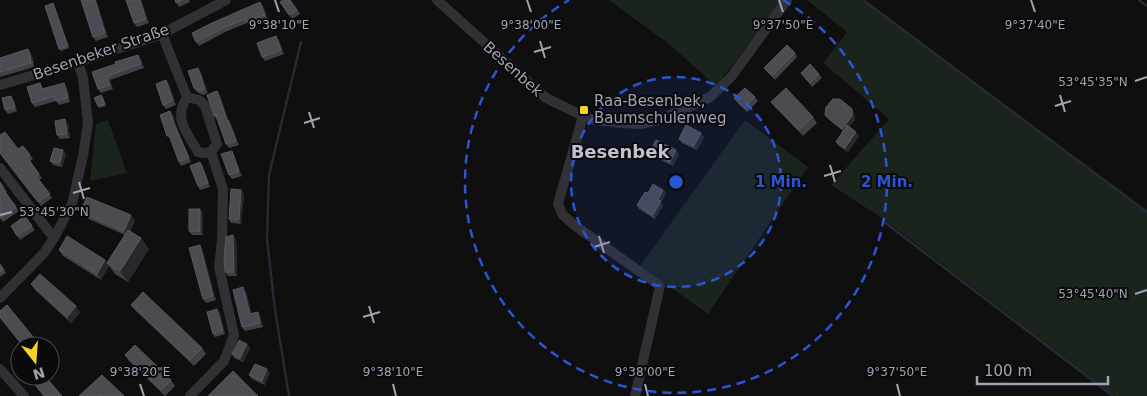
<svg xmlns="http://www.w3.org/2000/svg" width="1147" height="396" font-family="'DejaVu Sans',sans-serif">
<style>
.green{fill:#1b231d}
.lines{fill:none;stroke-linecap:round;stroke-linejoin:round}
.stream{stroke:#252b34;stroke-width:2.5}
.street{stroke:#303035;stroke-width:10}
.wall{fill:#404046}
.shaded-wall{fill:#28282c}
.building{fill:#4b4b52;stroke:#585861}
.ticks{fill:none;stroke:#a0a2b2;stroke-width:2}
.ring{fill:none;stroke:#2a56d4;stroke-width:2.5;stroke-dasharray:9 6}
.poi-dot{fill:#f6d622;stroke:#0a0a0b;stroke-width:2}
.labels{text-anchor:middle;stroke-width:4;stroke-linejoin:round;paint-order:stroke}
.street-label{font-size:15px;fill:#a0a2b2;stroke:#0a0a0b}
.poi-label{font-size:15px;fill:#a0a2b2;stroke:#0a0a0b;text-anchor:start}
.quarter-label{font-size:18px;font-weight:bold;fill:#c1c2ce;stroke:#0a0a0b}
.ticks-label{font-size:12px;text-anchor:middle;fill:#a0a2b2;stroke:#0a0a0b;stroke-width:4;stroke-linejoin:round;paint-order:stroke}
.centre{fill:#2a56d4;stroke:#0a0a0b;stroke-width:2.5}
.ring-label{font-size:15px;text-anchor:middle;font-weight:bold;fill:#2a56d4;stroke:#0a0a0b;stroke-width:4;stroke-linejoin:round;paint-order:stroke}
</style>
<rect width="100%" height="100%" fill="#0f0f10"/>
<path class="green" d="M 609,0 L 782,0 L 716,86 L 669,44 Z
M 807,0 L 862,0 L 1147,213 L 1147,396 L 1115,396 L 885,220 L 831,185 L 889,119 L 823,63 L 847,32 Z
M 108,120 L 127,173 L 90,181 L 96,124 Z
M 745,120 L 808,167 L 708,314 L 640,266 Z"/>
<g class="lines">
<path class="stream" d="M 863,0 L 1147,212
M 1139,0 L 1147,6
M 883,221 L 1113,396
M 289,396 L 275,310 L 267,239 L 269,175 L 301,42"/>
<path class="street" d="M 437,0 L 546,98 L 583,116 L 595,120 L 623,123 L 640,124 L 658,120 L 687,108 L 710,97 L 731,77 L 787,0
M 162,34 L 187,97 C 186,100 183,104 182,108 C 177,123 191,139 198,152 L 204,153 L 211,152 L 223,189 L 222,240 L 219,267 L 234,335 L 224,361 L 190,396
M 0,85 L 78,62 L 162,34 L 226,0
M 187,97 L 199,100 L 205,106 L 217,144 L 211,152
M 583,116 L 558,204 L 562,214 L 574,225 L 660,286 L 635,396
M 0,168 L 54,238
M 0,298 L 44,253 L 54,238 L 72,204 L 83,156 L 88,123 L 83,78 L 78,62
M 0,369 L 24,396"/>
</g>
<path class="wall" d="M 96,0 L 108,37 L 96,41 L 93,37 Z
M 126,0 L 141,0 L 149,23 L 137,27 L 134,23 Z
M 175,0 L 189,0 L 190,2 L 179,7 Z
M 290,0 L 300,14 L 292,19 L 280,2 Z
M 53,3 L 54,5 L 69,48 L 61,51 L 59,49 Z
M 263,6 L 268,19 L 249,26 L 247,23 L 225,32 L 199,46 L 196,42 Z
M 279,40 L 284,54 L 265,61 L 262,57 Z
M 28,49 L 31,53 L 34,63 L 33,63 L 34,67 L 0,77 L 0,58 Z
M 795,53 L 797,57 L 775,80 L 764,68 Z
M 141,59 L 144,68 L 110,80 L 113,89 L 101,93 L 98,89 L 116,64 Z
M 201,72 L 208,93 L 203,95 L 197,92 L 194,88 Z
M 801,73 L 819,74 L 822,78 L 812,87 Z
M 40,83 L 43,89 L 67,87 L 70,102 L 59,105 L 56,101 L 35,107 L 32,103 Z
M 169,84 L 176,105 L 166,109 L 163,105 Z
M 217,91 L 220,95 L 228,120 L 231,124 L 239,145 L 229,148 L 226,144 L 217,120 L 214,116 Z
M 103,97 L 106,106 L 99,108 L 98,106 Z
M 755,97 L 758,101 L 747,112 L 737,102 L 734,98 Z
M 14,100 L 17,111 L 8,114 L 5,110 Z
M 771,102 L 813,117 L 817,123 L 803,136 L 776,108 Z
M 852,109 L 854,113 L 855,120 L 849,127 L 859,136 L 848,152 L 839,146 L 836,142 L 843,131 L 828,119 L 825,115 Z
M 173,115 L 177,128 L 191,162 L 181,166 L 179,162 L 171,139 L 167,136 Z
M 68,123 L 70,138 L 60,139 L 57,135 Z
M 704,137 L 697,150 L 682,143 L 679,139 Z
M 18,149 L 30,155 L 33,159 L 30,161 L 42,178 L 39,180 L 52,198 L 41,206 L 0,153 Z
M 650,152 L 679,154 L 673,166 L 653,156 Z
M 66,154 L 62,167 L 53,165 L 50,161 Z
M 234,155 L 242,176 L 232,179 L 229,175 Z
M 200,162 L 203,166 L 210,187 L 200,190 L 198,186 Z
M 0,182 L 7,192 L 6,193 L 19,211 L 3,222 L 0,218 Z
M 663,190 L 666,194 L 661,202 L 663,205 L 655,219 L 639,209 L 637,205 L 648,193 Z
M 244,194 L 241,224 L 231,223 L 229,219 Z
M 80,212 L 135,221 L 130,232 L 149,249 L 128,282 L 115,274 L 109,266 L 101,280 L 63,256 L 59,250 L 105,260 L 107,263 L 125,235 L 84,217 Z
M 203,213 L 203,235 L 192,235 L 189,231 Z
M 25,216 L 35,230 L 20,240 L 11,226 Z
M 236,239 L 237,276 L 228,276 L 225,272 Z
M 202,249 L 216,300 L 206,303 L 203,299 Z
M 0,264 L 6,273 L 0,277 Z
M 31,284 L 80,312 L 71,323 L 35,290 Z
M 246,291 L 251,313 L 258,312 L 260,316 L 263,327 L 245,331 L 242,327 Z
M 131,305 L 202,348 L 206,354 L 194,366 L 135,310 Z
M 0,311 L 38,343 L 40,346 L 23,346 L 0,318 Z
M 220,313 L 225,334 L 215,337 L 213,334 Z
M 247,344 L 250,348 L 243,362 L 234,358 L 232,354 Z
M 125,355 L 171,380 L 175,386 L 165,396 L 129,361 Z
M 270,373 L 265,385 L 252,379 L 249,375 Z"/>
<path class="shaded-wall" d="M 95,0 L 96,0 L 108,37 L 105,33 Z
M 140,0 L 141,0 L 149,23 L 146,19 Z
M 260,2 L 263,6 L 268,19 L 265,15 Z
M 276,36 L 279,40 L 284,54 L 281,50 Z
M 28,49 L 31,53 L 34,63 L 31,59 Z
M 138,55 L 141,59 L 144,68 L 141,64 Z
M 198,68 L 201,72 L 208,93 L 205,89 Z
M 107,76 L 110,80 L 113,89 L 110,85 Z
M 166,80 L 169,84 L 176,105 L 173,101 Z
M 64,83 L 67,87 L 70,102 L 68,98 Z
M 217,91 L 220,95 L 230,124 L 227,120 Z
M 11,96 L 14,100 L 17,111 L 15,107 Z
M 852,109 L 854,113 L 855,120 L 844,133 L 842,129 Z
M 170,111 L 173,115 L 177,128 L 191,162 L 189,158 L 174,124 Z
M 65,119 L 68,123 L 70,138 L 67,134 Z
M 228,120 L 231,124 L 239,145 L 236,141 Z
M 856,132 L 859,136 L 848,152 L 845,148 Z
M 701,133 L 704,137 L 697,150 L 694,146 Z
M 63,150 L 66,154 L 62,167 L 60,163 Z
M 676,150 L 679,154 L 673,166 L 670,162 Z
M 232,151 L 234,155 L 242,176 L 239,172 Z
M 200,162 L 203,166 L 210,187 L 208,183 Z
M 241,190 L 244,194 L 241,224 L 239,220 Z
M 663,190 L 666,194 L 661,202 L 663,205 L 655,219 L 653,215 L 658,200 Z
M 200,209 L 203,213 L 203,235 L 200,231 Z
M 131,215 L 135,221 L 128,236 L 124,231 Z
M 233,235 L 236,239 L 237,276 L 234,272 Z
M 141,238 L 149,249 L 128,282 L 120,271 Z
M 200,245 L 202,249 L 216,300 L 213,296 Z
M 105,260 L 109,266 L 101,280 L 97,274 Z
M 243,287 L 246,291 L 253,318 L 250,314 Z
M 76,306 L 80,312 L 71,323 L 67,317 Z
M 217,309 L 220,313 L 225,334 L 223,331 Z
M 258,312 L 260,316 L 263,327 L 260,323 Z
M 247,344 L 250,348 L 243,362 L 240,358 Z
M 267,369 L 270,373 L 265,385 L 262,381 Z"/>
<path class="building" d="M 81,0 L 95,0 L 105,33 L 93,37 Z
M 126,0 L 140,0 L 146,19 L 134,23 Z
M 175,0 L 182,0 L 176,3 Z
M 283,0 L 290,0 L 297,10 L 289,15 L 280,2 Z
M 260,2 L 265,15 L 246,22 L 245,19 L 223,28 L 196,42 L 192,33 L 212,23 Z
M 53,3 L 68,46 L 59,49 L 45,6 Z
M 276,36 L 281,50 L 262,57 L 257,43 Z
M 787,45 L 795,53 L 772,76 L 764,68 Z
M 28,49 L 31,59 L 30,59 L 31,63 L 0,72 L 0,58 Z
M 138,55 L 141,64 L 107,76 L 110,85 L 98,89 L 92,72 L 116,64 L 115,62 Z
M 810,64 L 819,74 L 810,83 L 801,73 Z
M 198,68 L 205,89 L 200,91 L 194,88 L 188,71 Z
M 166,80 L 173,101 L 163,105 L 156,84 Z
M 40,83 L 42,89 L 64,83 L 68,98 L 56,101 L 55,96 L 32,103 L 27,87 Z
M 745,88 L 755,97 L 744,108 L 734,98 Z
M 786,88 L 813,117 L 799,130 L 771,102 Z
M 217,91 L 227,120 L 228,120 L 236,141 L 226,144 L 216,115 L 214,116 L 207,95 Z
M 101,95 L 105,104 L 98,106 L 94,98 Z
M 11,96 L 15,107 L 5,110 L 2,98 Z
M 833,99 L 840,99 L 852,109 L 852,116 L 842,129 L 825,115 L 826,107 Z
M 170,111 L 174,124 L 189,158 L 179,162 L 169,135 L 167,136 L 160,115 Z
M 65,119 L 67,134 L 57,135 L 55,121 Z
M 686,125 L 701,133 L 694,146 L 679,139 Z
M 847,125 L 856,132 L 845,148 L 836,142 Z
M 5,132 L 18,149 L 23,146 L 30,155 L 27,157 L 39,174 L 36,176 L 50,194 L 38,202 L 0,153 L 0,135 Z
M 656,140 L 676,150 L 670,162 L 650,152 Z
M 54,148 L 63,150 L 60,163 L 50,161 Z
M 232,151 L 239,172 L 229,175 L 221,154 Z
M 200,162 L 208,183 L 198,186 L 190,166 Z
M 0,182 L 4,188 L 3,189 L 16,207 L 0,218 Z
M 653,184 L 663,190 L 658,200 L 661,201 L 653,215 L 637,205 L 645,192 L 648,193 Z
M 231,189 L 241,190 L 239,220 L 229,219 Z
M 87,197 L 131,215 L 124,231 L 80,212 Z
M 189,209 L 200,209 L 200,231 L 189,231 Z
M 25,216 L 32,226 L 17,236 L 11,226 Z
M 128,230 L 141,238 L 120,271 L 107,263 Z
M 233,235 L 234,272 L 225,272 L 224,258 L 226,237 Z
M 67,236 L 105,260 L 97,274 L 59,250 Z
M 200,245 L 213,296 L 203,299 L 189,248 Z
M 0,264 L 4,270 L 0,272 Z
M 40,274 L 76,306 L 67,317 L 31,284 Z
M 243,287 L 250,314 L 258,312 L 260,323 L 242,327 L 233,290 Z
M 143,292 L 202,348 L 190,360 L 131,305 Z
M 7,305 L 38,343 L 35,346 L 23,346 L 0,317 L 0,311 Z
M 217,309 L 223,331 L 213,334 L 207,312 Z
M 239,340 L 247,344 L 240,358 L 232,354 Z
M 135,345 L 171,380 L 161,390 L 125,355 Z
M 255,364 L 267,369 L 262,381 L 249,375 Z
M 233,371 L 258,396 L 208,396 Z
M 102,375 L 124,396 L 101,396 L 100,395 L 99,396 L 79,396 Z
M 28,376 L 45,376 L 62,396 L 44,396 Z"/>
<path class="ticks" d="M 275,0 L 279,12M 527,0 L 531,12M 779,0 L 783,12M 1031,0 L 1035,12M 540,41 L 545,58M 534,52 L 551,47M 1135,81 L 1147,77M 1060,95 L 1065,112M 1055,106 L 1071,101M 309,112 L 314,128M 304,123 L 320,118M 830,165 L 835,182M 824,176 L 841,171M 79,182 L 84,199M 73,193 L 90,188M 0,215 L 12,212M 599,236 L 604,253M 594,247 L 610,242M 1135,294 L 1147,290M 369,306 L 374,323M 363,317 L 380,312M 140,384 L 144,396M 393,384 L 396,396M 645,384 L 648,396M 897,384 L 900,396"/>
<circle cx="676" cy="182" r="105" fill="#2a56d4" fill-opacity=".12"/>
<g class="ring">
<circle cx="676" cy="182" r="105"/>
<path d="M783 0A211 211 0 1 1 569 0"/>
</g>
<rect class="poi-dot" x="579" y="105" width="10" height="10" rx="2.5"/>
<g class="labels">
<g class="street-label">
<text transform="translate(101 52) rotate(-19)" y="5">Besenbeker Straße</text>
<text transform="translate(513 69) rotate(42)" y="5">Besenbek</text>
</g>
<g class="poi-label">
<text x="594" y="106">Raa-Besenbek,<tspan x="594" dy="17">Baumschulenweg</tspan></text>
</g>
<g class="quarter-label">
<text x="620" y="158">Besenbek</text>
</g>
</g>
<g class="ticks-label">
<text x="279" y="29">9°38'10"E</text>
<text x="531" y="29">9°38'00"E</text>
<text x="783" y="29">9°37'50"E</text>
<text x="1035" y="29">9°37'40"E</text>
<text x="1093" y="86">53°45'35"N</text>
<text x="54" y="216">53°45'30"N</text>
<text x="1093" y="298">53°45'40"N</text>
<text x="140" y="376">9°38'20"E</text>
<text x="393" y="376">9°38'10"E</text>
<text x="645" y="376">9°38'00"E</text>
<text x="897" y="376">9°37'50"E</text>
</g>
<circle cx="676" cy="182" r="8" class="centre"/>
<g class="ring-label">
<text x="781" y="187">1 Min.</text>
<text x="887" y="187">2 Min.</text>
</g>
<g transform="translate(35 361) rotate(163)"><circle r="24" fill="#0a0a0b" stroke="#46474e"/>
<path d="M0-4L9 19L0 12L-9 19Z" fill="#f6d622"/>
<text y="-8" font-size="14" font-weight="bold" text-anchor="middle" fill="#a0a2b2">N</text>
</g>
<path d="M977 376v8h131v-8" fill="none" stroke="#a0a2b2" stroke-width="2.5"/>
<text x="984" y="376" font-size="15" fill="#a0a2b2" stroke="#0a0a0b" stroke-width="4" paint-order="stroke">100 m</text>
</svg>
